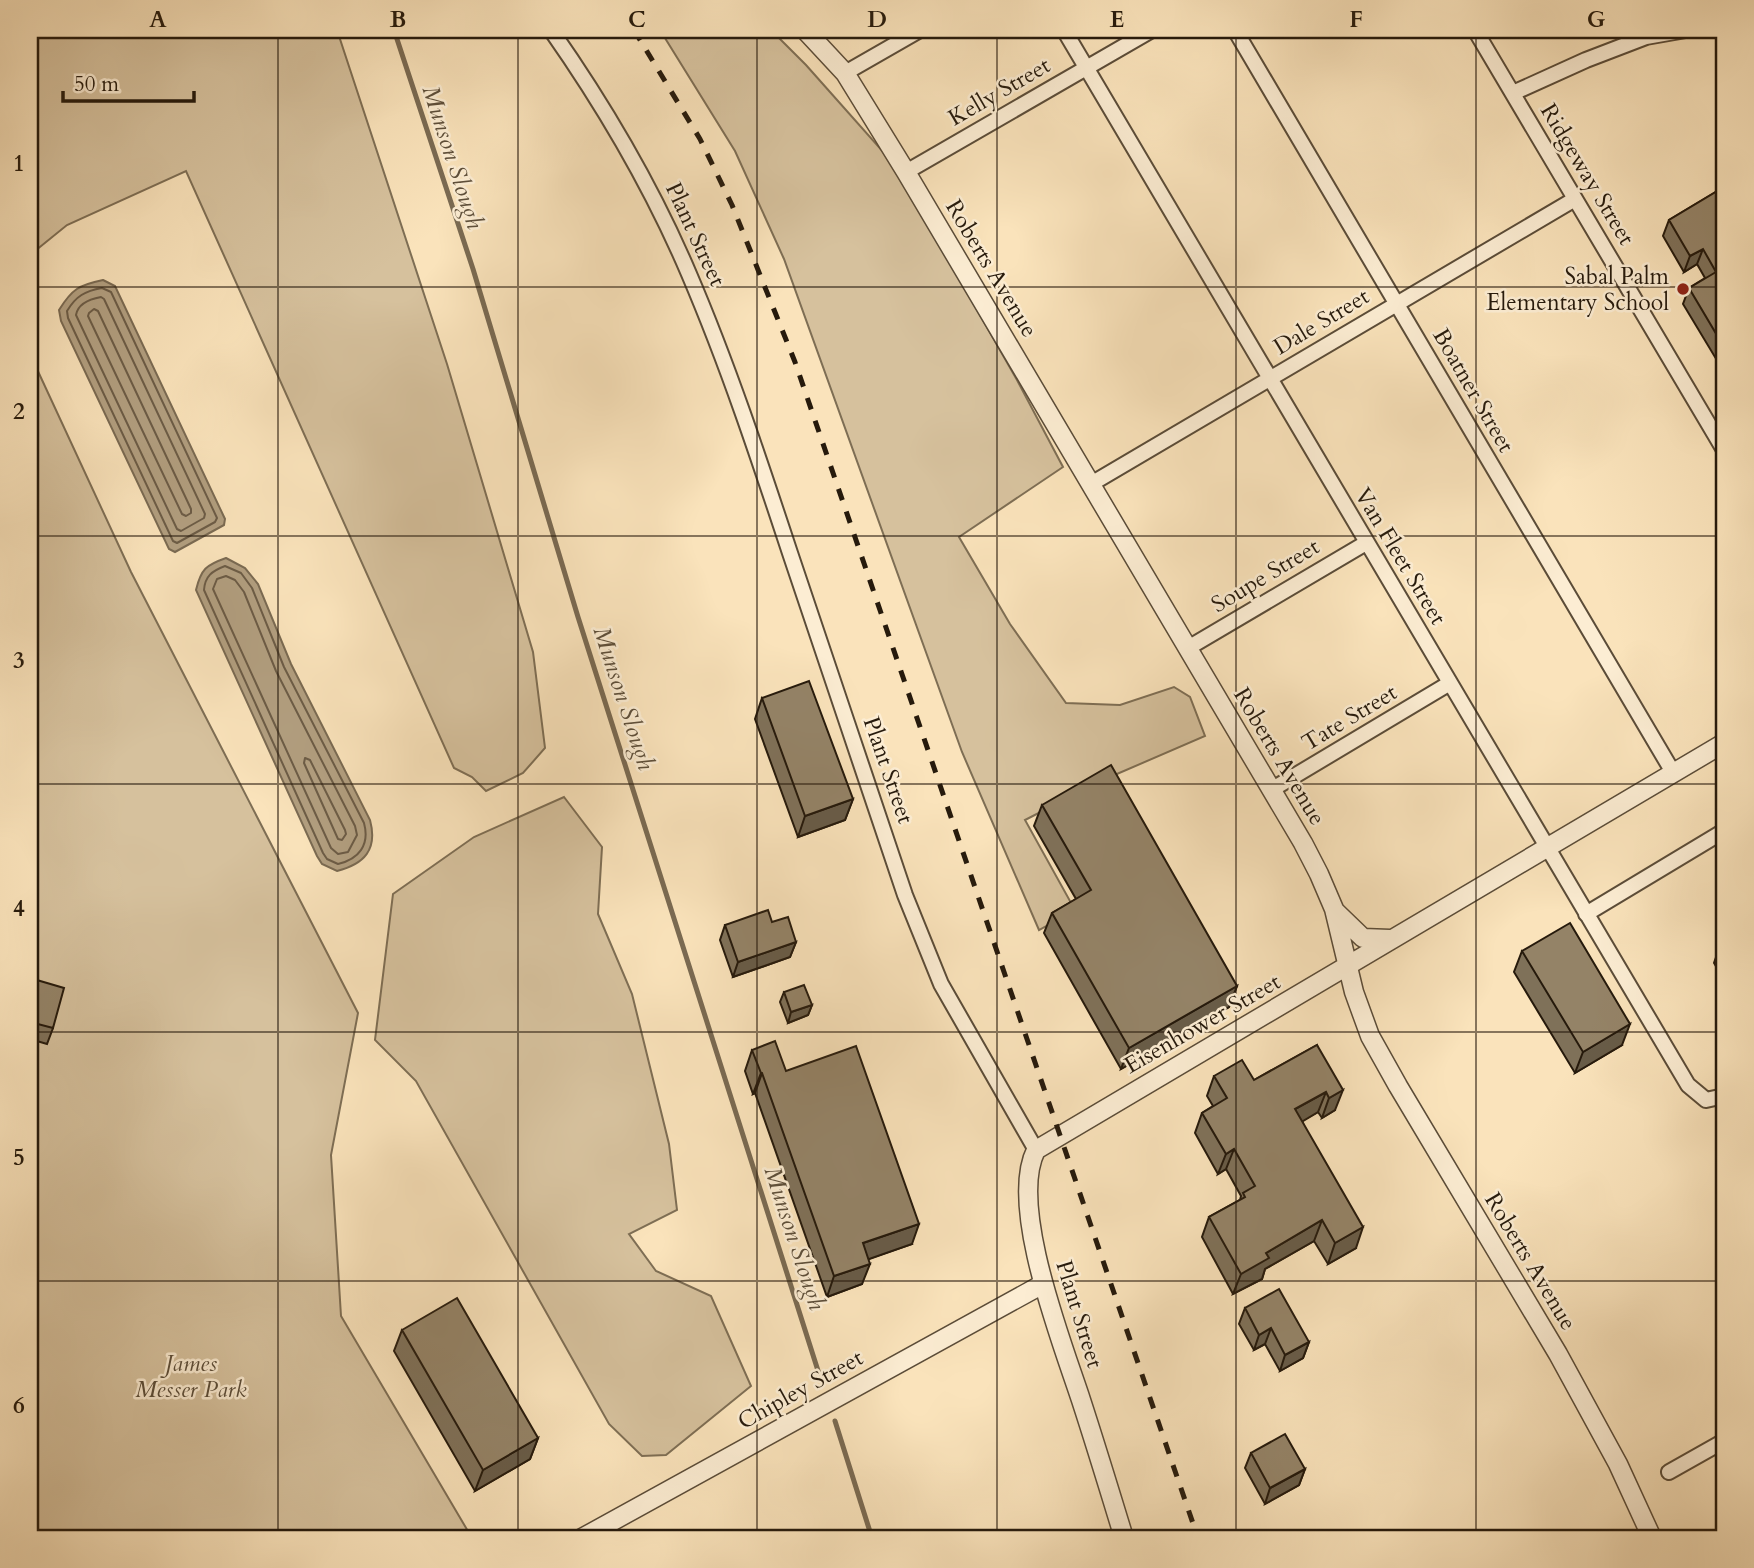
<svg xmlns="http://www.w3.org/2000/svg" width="1754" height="1568" font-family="Cardo,serif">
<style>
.green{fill:#d6c19d;stroke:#7e6e54;stroke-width:2}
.water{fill:#b29f80;stroke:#7a6a52;stroke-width:2}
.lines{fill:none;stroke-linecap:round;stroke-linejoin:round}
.shore{stroke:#6c5c46;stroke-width:2}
.stream{stroke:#7a6a52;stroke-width:5}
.minor-casing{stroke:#5b4c38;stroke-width:18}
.tertiary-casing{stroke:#5b4c38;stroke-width:21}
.minor{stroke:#fcedd3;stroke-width:14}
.tertiary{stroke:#fcedd3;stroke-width:18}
.rail{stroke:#261a0c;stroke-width:5;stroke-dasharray:12 12;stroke-linecap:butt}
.wall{fill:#7f7159;stroke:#261a0c;stroke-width:2}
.shaded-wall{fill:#685c48;stroke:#261a0c;stroke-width:2}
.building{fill:#948367;stroke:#261a0c;stroke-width:2}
.grid{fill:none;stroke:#261a0c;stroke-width:2;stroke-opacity:0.55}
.poi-dot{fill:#8f2418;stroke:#fcedd3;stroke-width:2.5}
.labels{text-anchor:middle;stroke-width:5;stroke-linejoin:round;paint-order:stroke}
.street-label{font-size:23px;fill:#261a0c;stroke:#fcedd3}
.poi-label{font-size:23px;fill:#261a0c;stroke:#fcedd3;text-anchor:end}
.park-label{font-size:23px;font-style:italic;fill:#5b4c38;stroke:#fcedd3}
.water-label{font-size:24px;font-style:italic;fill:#5e4f3a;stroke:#fcedd3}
.neatline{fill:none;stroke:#261a0c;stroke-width:2.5}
.grid-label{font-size:23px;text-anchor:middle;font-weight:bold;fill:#261a0c}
</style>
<rect width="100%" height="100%" fill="#fae3bb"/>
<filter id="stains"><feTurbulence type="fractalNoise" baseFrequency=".00286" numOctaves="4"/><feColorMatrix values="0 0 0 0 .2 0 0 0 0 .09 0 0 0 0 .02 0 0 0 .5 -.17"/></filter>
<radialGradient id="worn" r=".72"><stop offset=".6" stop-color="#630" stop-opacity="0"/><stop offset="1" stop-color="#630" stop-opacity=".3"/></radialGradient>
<path class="green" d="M 30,30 L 337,30 L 447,364 L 533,652 L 545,748 L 523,773 L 486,791 L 472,777 L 454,768 L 186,171 L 67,225 L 30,255 Z
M 660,30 L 771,30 L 806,65 L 894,164 L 1017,380 L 1063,467 L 959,537 L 1010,624 L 1066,703 L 1120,705 L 1174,687 L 1190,697 L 1205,736 L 1103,780 L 1025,820 L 1075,910 L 1039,930 L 962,752 L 784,259 L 735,151 Z
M 30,354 L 131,572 L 358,1013 L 331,1155 L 341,1316 L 472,1538 L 30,1538 Z
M 564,797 L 602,847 L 598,914 L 632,994 L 669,1144 L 677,1210 L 629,1234 L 656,1271 L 711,1296 L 751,1386 L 666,1455 L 642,1456 L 609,1424 L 416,1081 L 375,1040 L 393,894 L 474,837 Z"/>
<path class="water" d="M 103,280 L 115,286 L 225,519 L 224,525 L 175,552 L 169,549 L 61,321 L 59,310 C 72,289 79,285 103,280 Z
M 226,558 L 245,568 L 258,584 L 291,664 L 370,820 C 378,850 364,864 337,871 L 322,864 L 317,856 L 196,590 C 201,569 206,565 226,558 Z"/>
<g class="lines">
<path class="shore" d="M 102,288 L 111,292 L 217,518 L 215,522 L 177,543 L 173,541 L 68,318 L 67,311 C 76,296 85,291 102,288 Z
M 101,297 L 104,299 L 205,514 L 204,518 L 181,531 L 177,529 L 76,315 C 78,303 90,299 101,297 Z
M 94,309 L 98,311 L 191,509 L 191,513 L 186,516 L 182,514 L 88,316 L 89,313 Z
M 225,566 L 241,573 L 252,588 L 284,667 L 364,823 C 370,845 359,859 338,864 L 327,859 L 323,853 L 204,590 C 205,576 212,571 225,566 Z
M 226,576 L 235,580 L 244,592 L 276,671 L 355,826 L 357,835 L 348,852 L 338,854 L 331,848 L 213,589 L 217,579 Z
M 305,758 L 310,760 L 345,830 L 346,834 L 342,840 L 338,839 L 304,763 Z"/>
<path class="stream" d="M 394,30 L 473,269 L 578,617 L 820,1377
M 835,1421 L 872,1538"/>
<g class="minor-casing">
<path id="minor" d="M 551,30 C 605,107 652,187 689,274 C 728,365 759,459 790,553 C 828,667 867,781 905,895 L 941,984 L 1036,1150
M 1064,30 L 1688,1085 L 1706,1100 L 1724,1096
M 1235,30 L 1674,774
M 1475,30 L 1724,450
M 845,73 L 920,30
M 1513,93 L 1586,60 L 1646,37 L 1686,30
M 906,172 L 1152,30
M 1091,484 L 1575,199
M 1188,648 L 1366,543
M 1271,790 L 1450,683
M 1586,914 L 1724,831
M 1669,1472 L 1724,1441"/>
</g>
<g class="tertiary-casing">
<path id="tertiary" d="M 805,30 L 845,73 L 906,172 L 1303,843 L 1319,874 L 1334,909 L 1354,992 L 1370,1036 L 1398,1086 L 1558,1354 L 1618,1464 L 1652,1538
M 1335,911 L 1363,938 L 1390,939
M 582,1538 L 1043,1284
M 1124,1538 C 1110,1492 1096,1446 1081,1400 C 1062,1342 1008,1205 1036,1150 L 1724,743"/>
</g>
<use href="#minor" class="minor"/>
<use href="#tertiary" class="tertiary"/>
<path class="rail" d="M 634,30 L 700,139 L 732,205 L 795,362 L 1198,1538"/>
</g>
<path class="wall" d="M 1724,187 L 1724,372 L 1683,304 L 1689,288 L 1705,278 L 1697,264 L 1684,272 L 1663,236 L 1669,220 Z
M 762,698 L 853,799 L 845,820 L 798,837 L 755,719 Z
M 1042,805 L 1237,986 L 1229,1007 L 1121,1069 L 1044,933 L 1052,913 L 1076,899 L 1034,826 Z
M 772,922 L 796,942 L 790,957 L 733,977 L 720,940 L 725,925 Z
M 1724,927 L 1724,980 L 1714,963 L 1720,946 L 1718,943 Z
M 1522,951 L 1622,1045 L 1575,1073 L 1514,972 Z
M 30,978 L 53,1028 L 47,1044 L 30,1039 Z
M 784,992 L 812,1005 L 808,1015 L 788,1023 L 780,1002 Z
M 1317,1045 L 1335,1110 L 1322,1118 L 1318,1112 L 1302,1121 L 1356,1248 L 1328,1264 L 1314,1241 L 1265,1269 L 1262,1279 L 1233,1294 L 1202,1237 L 1209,1217 L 1240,1200 L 1241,1196 L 1226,1169 L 1218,1174 L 1195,1133 L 1202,1113 L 1213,1106 L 1207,1096 L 1214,1076 L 1254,1080 Z
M 752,1050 L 786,1071 L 912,1244 L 868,1259 L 862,1284 L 827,1297 L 755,1093 L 753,1094 L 745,1071 Z
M 1245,1308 L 1309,1342 L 1303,1358 L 1280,1371 L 1265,1344 L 1254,1350 L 1239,1324 Z
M 402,1330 L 538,1438 L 530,1459 L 475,1491 L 394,1351 Z
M 1251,1453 L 1305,1469 L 1299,1485 L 1265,1504 L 1245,1468 Z"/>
<path class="shaded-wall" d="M 1703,249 L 1697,264 L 1684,272 L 1690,256 Z
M 853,799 L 845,820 L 798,837 L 805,816 Z
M 796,942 L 790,957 L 733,977 L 738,962 Z
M 1237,986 L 1229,1007 L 1121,1069 L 1129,1048 Z
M 812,1005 L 808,1015 L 788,1023 L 791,1012 Z
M 1630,1024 L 1622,1045 L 1575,1073 L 1583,1052 Z
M 761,1073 L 762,1073 L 755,1093 L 753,1094 Z
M 1343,1090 L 1335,1110 L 1322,1118 L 1329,1098 Z
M 1326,1092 L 1318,1112 L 1288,1130 L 1295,1109 Z
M 1234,1149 L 1226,1169 L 1218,1174 L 1226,1154 Z
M 1322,1220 L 1314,1241 L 1265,1269 L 1262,1279 L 1233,1294 L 1241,1274 L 1266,1253 Z
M 919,1224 L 912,1244 L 855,1264 L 863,1243 Z
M 1363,1227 L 1356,1248 L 1328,1264 L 1335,1243 Z
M 870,1264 L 862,1284 L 827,1297 L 834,1276 Z
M 1271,1328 L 1265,1344 L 1254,1350 L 1259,1335 Z
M 1309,1342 L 1303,1358 L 1280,1371 L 1285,1355 Z
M 538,1438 L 530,1459 L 475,1491 L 483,1470 Z
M 1305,1469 L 1299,1485 L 1265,1504 L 1270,1488 Z"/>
<path class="building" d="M 1724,187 L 1724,347 L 1689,288 L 1716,272 L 1703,249 L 1690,256 L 1669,220 Z
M 809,681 L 853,799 L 805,816 L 762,698 Z
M 1111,765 L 1237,986 L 1129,1048 L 1052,913 L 1091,890 L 1042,805 Z
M 768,910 L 772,922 L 788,917 L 796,942 L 738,962 L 725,925 Z
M 1570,923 L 1630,1024 L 1583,1052 L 1522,951 Z
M 30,978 L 64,988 L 53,1028 L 30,1022 Z
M 804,985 L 812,1005 L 791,1012 L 784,992 Z
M 775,1041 L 786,1071 L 856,1046 L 919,1224 L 863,1243 L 870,1264 L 834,1276 L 762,1073 L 761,1073 L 752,1050 Z
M 1317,1045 L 1343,1090 L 1329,1098 L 1326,1092 L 1295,1109 L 1363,1227 L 1335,1243 L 1322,1220 L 1266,1253 L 1269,1258 L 1241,1274 L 1209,1217 L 1245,1197 L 1243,1193 L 1255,1186 L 1234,1149 L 1226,1154 L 1202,1113 L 1227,1098 L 1214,1076 L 1242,1060 L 1254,1080 Z
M 1279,1289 L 1309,1342 L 1285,1355 L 1271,1328 L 1259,1335 L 1245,1308 Z
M 457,1298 L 538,1438 L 483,1470 L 402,1330 Z
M 1285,1434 L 1305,1469 L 1270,1488 L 1251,1453 Z"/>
<path class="grid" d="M 278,30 L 278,1538M 518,30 L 518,1538M 757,30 L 757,1538M 997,30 L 997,1538M 1236,30 L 1236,1538M 1476,30 L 1476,1538M 30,287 L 1724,287M 30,536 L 1724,536M 30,784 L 1724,784M 30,1032 L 1724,1032M 30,1281 L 1724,1281"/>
<circle class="poi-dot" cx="1683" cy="289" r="7"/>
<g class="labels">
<g class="street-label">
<text transform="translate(999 91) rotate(-30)" y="8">Kelly Street</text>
<text transform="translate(1588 174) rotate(59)" y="8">Ridgeway Street</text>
<text transform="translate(696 234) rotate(65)" y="8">Plant Street</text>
<text transform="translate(992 268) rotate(59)" y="8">Roberts Avenue</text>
<text transform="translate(1321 321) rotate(-31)" y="8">Dale Street</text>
<text transform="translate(1474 390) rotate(60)" y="8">Boatner Street</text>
<text transform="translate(1401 556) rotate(59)" y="8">Van Fleet Street</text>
<text transform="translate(1265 575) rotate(-31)" y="8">Soupe Street</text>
<text transform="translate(1349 717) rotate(-31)" y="8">Tate Street</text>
<text transform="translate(1280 756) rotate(59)" y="8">Roberts Avenue</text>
<text transform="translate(889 770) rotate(71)" y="8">Plant Street</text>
<text transform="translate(1202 1023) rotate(-30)" y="8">Eisenhower Street</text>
<text transform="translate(1531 1261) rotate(59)" y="8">Roberts Avenue</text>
<text transform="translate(1080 1314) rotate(73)" y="8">Plant Street</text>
<text transform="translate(800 1389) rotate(-29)" y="8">Chipley Street</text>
</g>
<g class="poi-label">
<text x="1669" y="284">Sabal Palm<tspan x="1669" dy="26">Elementary School</tspan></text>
</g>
<g class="park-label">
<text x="191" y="1371">James<tspan x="191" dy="26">Messer Park</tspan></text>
</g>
<g class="water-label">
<text transform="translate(453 157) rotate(72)" y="8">Munson Slough</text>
<text transform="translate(624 698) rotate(72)" y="8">Munson Slough</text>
<text transform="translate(795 1238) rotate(72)" y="8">Munson Slough</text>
</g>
</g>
<rect width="1754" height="1568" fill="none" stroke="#fae3bb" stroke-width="77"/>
<path d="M63 91v10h131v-10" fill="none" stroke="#261a0c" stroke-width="3.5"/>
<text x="74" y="91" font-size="21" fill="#261a0c" stroke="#fcedd3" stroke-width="5" paint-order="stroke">50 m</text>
<rect x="38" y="38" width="1678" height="1492" class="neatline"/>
<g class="grid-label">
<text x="158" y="27">A</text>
<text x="398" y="27">B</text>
<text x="637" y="27">C</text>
<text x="877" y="27">D</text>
<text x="1117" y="27">E</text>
<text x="1356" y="27">F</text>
<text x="1596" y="27">G</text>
<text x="19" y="171">1</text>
<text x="19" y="419">2</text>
<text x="19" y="668">3</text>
<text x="19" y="916">4</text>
<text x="19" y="1165">5</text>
<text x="19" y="1413">6</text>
</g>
<rect width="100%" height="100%" filter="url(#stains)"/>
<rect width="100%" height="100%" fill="url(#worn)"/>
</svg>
